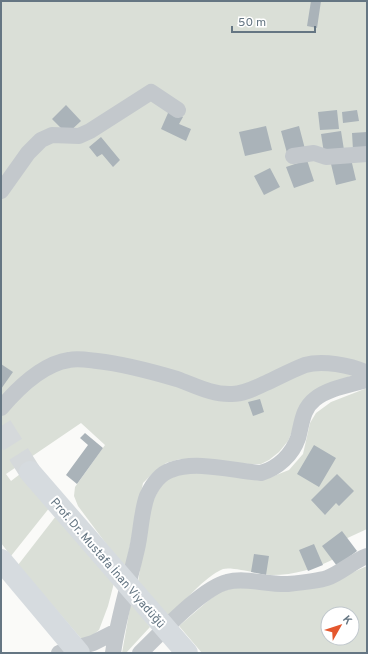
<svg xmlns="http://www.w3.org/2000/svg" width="368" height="654" font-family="Overpass,sans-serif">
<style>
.green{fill:#dadfd7;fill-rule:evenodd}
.building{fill:#aab3b9}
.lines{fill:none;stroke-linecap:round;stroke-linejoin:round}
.highway-tunnel{stroke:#d5d9db;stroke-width:22;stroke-dasharray:22 11;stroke-linecap:butt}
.minor{stroke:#c3c8cc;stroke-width:16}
.highway{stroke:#d6dbdf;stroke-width:22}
.labels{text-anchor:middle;stroke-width:4;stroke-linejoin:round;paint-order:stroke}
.street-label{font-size:12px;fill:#657683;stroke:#fff}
</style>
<rect width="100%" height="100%" fill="#fafaf8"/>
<path class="green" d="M 1,1 L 367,1 L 367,366 L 351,362 L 233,389 L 69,354 L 1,402 Z
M 93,365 L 167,382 L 206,396 L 315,367 L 356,374 L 327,385 L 293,429 L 288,441 L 279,452 L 269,460 L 261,464 L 249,464 L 180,459 L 166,463 L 154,472 L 143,483 L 125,569 L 78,506 L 74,496 L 75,487 L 105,445 L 81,423 L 6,474 L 11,481 L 24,471 L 50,507 L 11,556 L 1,543 L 1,416 L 15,398 L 57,368 Z
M 367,388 L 367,529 L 341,541 L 334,559 C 314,569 295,575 272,575 C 261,575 232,566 223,569 C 204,577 183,603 168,618 L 138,582 L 148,518 L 153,500 L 164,481 L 184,471 L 271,477 L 289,470 L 303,454 L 310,423 L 316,413 L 331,402 Z
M 56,516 L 114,583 L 108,606 L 99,630 L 84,642 L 18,565 Z
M 367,566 L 367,653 L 202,653 L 179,626 L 209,600 L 220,592 L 233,588 L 324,585 ZM 328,614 L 352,614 L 352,638 L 328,638 Z
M 131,602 L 150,627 L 126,653 L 122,653 Z"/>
<path class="building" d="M 311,1 L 321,1 L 317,28 L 307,26 Z
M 66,105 L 81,121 L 67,134 L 52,119 Z
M 337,110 L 339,129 L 320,130 L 318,112 Z
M 357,110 L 359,121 L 343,123 L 342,112 Z
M 172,112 L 183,117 L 179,124 L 191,129 L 186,141 L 161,129 L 168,113 Z
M 266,126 L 272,150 L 245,156 L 239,132 Z
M 299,126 L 305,149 L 287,153 L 281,131 Z
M 341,131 L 344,150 L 324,153 L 321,134 Z
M 367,132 L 367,149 L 353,150 L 352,133 Z
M 101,137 L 120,160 L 113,167 L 102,154 L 97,157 L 89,147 Z
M 351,159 L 356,180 L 336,185 L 331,164 Z
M 307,160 L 314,181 L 294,188 L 286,167 Z
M 270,168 L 280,187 L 264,195 L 254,176 Z
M 1,364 L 13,372 L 1,389 Z
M 260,399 L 264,412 L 253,416 L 248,402 Z
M 85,433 L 103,448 L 77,484 L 66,475 L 88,445 L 80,438 Z
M 314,445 L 336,458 L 319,487 L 297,474 Z
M 337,474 L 354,491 L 339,506 L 336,503 L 325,515 L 311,500 Z
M 342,531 L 357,551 L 337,566 L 322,546 Z
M 314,544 L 323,565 L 308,571 L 299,550 Z
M 254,554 L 269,556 L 266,575 L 251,572 Z"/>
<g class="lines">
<path class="highway-tunnel" d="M 1,426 L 30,472"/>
<path class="minor" d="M 293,156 L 314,153 L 326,157 L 367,154
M 1,191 L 28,153 L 41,140 L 52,135 L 79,136 L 90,131 L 151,92 L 178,110
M 1,408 C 18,388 42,364 69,360 C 78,358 88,360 97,361 C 124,364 150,371 177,379 C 194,385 212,395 232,394 C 244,394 255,388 266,383 C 279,377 292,370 305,365 C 322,360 351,365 367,373
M 59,653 L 93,643 L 117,631
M 113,653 C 118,618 129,584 137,549 C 141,532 141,513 147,496 C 152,485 159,474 171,470 C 196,460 234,471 261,473 C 278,468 292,455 298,438 C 302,424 302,409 315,399 C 329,388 350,385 367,380
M 140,653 C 160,634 202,588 227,582 C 245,577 268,585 288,584 C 298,583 318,581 327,578 C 341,573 353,561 367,556"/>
<path class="highway" d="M 30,472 L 187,653
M 1,560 L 79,653"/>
</g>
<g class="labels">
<g class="street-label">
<text transform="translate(108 563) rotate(49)" y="4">Prof. Dr. Mustafa İnan Viyadüğü</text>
</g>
</g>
<rect width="368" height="654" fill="none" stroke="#657683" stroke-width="4"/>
<g transform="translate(340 626) rotate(51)"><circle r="19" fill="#ffffff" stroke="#c1c8cd"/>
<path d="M0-3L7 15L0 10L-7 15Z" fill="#e4572e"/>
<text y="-6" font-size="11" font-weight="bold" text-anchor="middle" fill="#657683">K</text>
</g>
<path d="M232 26v6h83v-6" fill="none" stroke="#657683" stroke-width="2"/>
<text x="238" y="26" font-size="12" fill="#657683" stroke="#ffffff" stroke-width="3" paint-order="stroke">50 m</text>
</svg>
